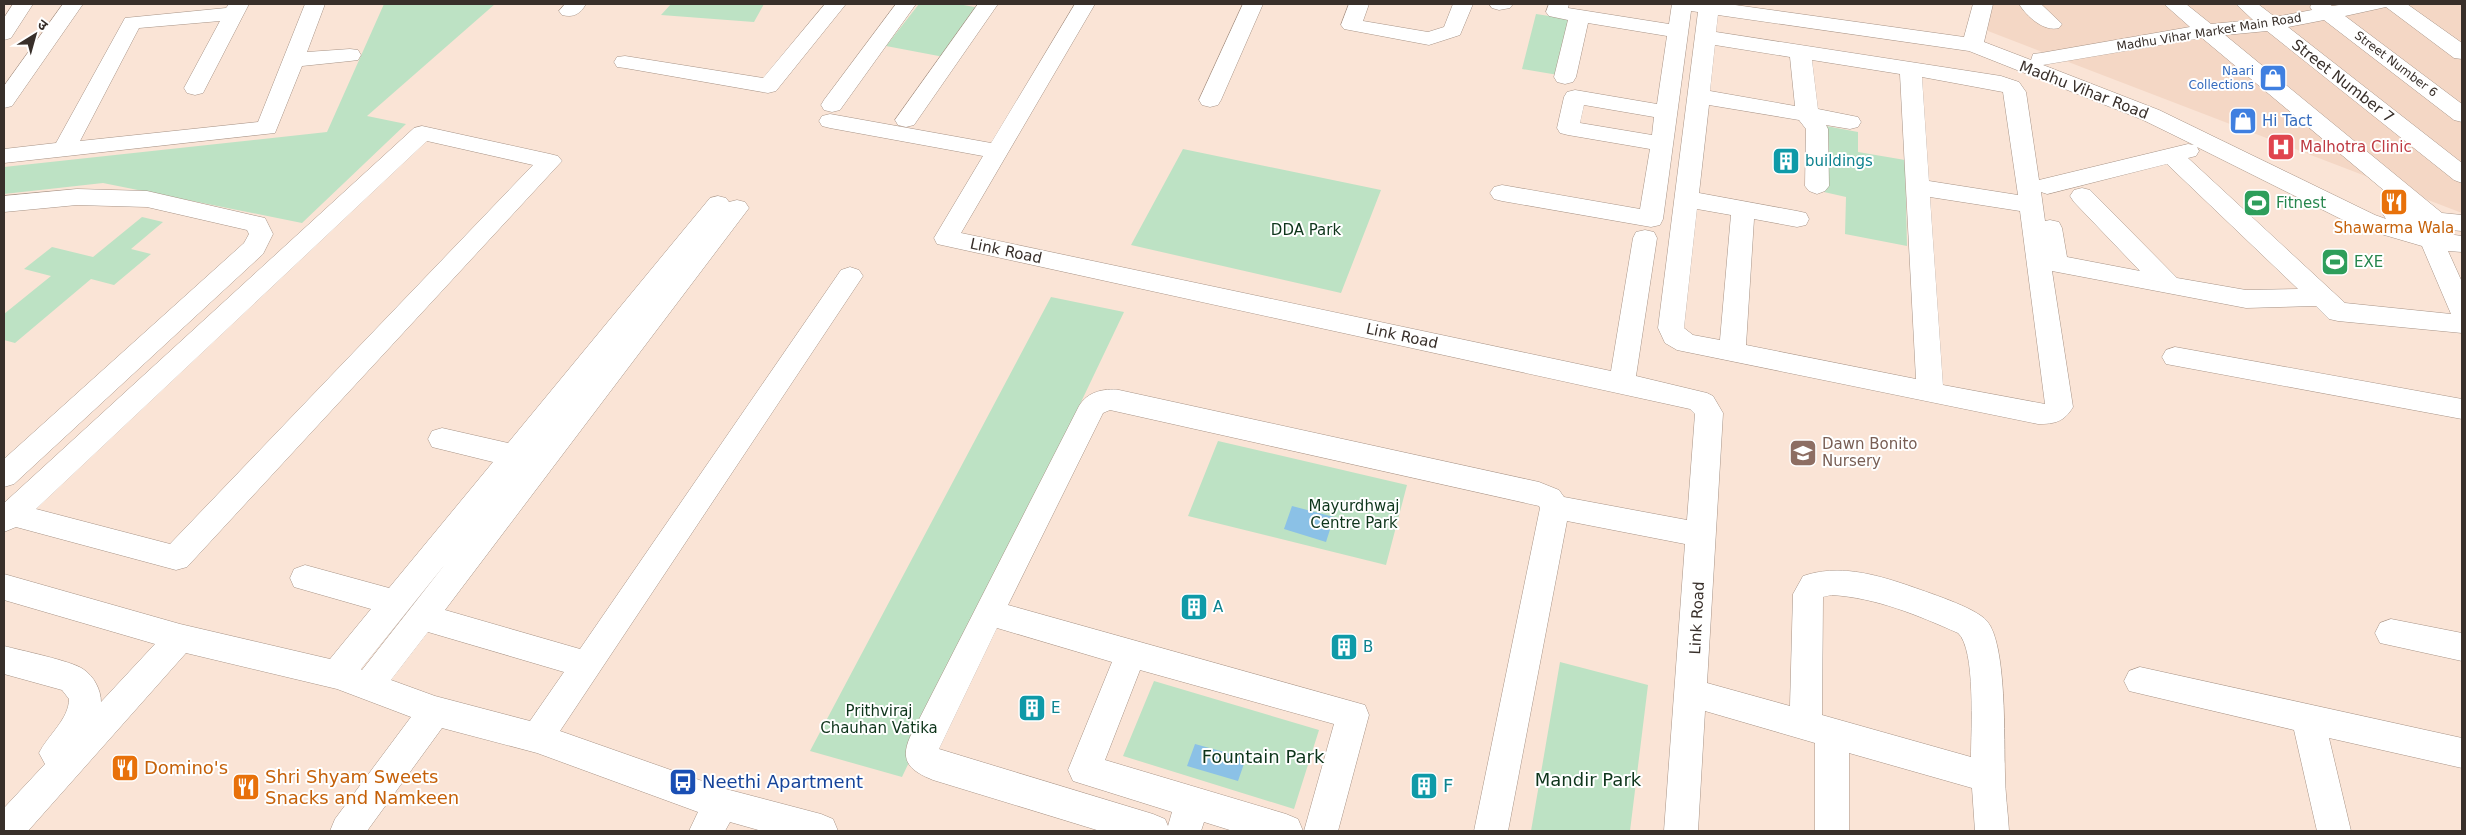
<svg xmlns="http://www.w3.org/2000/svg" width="2466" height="835" font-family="'DejaVu Sans','Noto Sans Devanagari',sans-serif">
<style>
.built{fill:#f4d7c5}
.green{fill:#bde2c4}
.water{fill:#8bc1e6}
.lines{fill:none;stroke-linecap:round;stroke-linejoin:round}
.minor-casing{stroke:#a89487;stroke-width:1}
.minor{fill:#fff;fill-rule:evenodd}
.labels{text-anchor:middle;stroke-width:4;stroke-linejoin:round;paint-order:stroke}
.far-street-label{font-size:12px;fill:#382f2a;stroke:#fff}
.far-shop-label{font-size:12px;fill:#366cbe;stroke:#fff;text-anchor:end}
.street-label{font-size:15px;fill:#382f2a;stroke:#fff}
.shop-label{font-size:15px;fill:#366cbe;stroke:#fff;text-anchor:start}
.health-label{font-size:15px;fill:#be3a42;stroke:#fff;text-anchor:start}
.culture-label{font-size:15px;fill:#0d838f;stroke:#fff;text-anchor:start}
.leisure-label{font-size:15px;fill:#27864d;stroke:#fff;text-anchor:start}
.food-label{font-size:15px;fill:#c56008;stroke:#fff}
.park-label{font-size:15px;fill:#0e351b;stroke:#fff}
.education-label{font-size:15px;fill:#785e54;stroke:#fff;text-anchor:start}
.near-park-label{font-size:18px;fill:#0e351b;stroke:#fff}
.near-food-label{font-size:18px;fill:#c56008;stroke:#fff;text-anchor:start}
.near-transit-label{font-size:18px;fill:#164399;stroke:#fff;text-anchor:start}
.near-culture-label{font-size:18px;fill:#0d838f;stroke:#fff;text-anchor:start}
</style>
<rect width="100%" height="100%" fill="#fae4d6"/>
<path class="built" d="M 1989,4 L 2462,4 L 2462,213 L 1988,31 Z"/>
<path class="green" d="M 384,4 L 495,4 L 367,116 L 406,124 L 302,223 L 103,183 L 4,194 L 4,167 L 327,132 Z
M 671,4 L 764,4 L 754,22 L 661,15 Z
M 919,4 L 958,4 L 980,8 L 944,57 L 886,46 Z
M 1536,14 L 1576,20 L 1564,76 L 1522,69 Z
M 1826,126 L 1858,132 L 1858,152 L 1905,160 L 1907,246 L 1845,234 L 1846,197 L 1824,192 Z
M 1183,149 L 1381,190 L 1341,293 L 1131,245 Z
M 142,217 L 163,222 L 131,249 L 151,254 L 114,285 L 91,279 L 15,343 L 4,340 L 4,314 L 51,276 L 24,269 L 52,247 L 93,257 Z
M 1051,297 L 1124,312 L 902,777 L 810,751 Z
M 1218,441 L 1407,485 L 1386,565 L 1188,516 Z
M 1560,662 L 1648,685 L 1630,831 L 1531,831 Z
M 1154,681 L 1319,730 L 1294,809 L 1123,756 Z"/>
<path class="water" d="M 1292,506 L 1334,517 L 1326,542 L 1284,529 Z
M 1195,744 L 1246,758 L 1238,781 L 1187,766 Z"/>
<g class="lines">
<g class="minor-casing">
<path id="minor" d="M 13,4 L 33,4 L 11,38 L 4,40 L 4,18 Z
M 63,4 L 83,4 L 12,106 L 4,108 L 4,86 Z
M 229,4 L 249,4 L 203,93 L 195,95 L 187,93 L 184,88 L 220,21 L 139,28 L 80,141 L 258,122 L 305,4 L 325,4 L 307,52 L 350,49 L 358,50 L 361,55 L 358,60 L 350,61 L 302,66 L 275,133 L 4,163 L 4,149 L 56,143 L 125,18 L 226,8 Z
M 565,4 L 586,4 C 580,14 574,18 562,15 L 559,11 Z
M 825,4 L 846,4 L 776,91 L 768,93 L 625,68 L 617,67 L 614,62 L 617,57 L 625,56 L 763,78 Z
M 896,4 L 916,4 L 840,110 L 832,112 L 824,110 L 821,105 L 824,100 Z
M 978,4 L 998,4 L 914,125 L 906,127 L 898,125 L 895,120 Z
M 1075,4 L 1095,4 L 961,233 L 1611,371 L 1633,238 L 1636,232 L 1645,230 L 1654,232 L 1657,238 L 1636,376 L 1707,393 L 1713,396 L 1723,413 L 1707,683 L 1790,706 L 1793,594 L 1803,576 C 1838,564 1874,574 1907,585 C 1926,592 1975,607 1987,621 C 2007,644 2004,741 2005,774 C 2005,793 2008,812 2009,831 L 1975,831 L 1972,788 L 1849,753 L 1849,831 L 1815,831 L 1815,743 L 1705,711 L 1698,831 L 1664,831 L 1685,544 L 1567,521 L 1508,831 L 1474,831 L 1540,508 L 1539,506 L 1110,410 L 1103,413 L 1008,605 L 1365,705 L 1369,715 L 1338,831 L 1304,831 L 1334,724 L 1140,670 L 1105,760 L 1286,814 L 1298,819 L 1303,831 L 1233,831 L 1204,822 L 1201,831 L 1100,831 L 933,780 C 911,771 899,762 910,737 L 1079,406 C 1087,392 1104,388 1119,390 L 1539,482 L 1559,490 L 1564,497 L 1687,520 L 1695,414 L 1690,409 L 937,244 L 934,238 L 983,156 L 830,128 L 822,126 L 819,121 L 822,116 L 830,114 L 991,143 ZM 1832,595 C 1877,598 1917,615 1958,633 C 1976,649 1971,731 1971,757 L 1822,715 L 1823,597 ZM 997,628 L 1112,662 L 1068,770 L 1073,781 L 1172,812 L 1168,826 L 1165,819 L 1153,814 L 939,749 Z
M 1243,4 L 1263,4 L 1221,100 L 1218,105 L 1210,107 L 1202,105 L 1199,100 Z
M 1349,4 L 1369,4 L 1363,21 L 1428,32 L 1444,27 L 1453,4 L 1473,4 L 1460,35 L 1429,45 L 1344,29 L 1341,25 Z
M 1489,4 L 1513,4 L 1510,8 L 1499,10 L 1492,8 Z
M 1549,4 L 1569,4 L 1568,8 L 1669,24 L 1672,4 L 1728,4 L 1964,37 L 1973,4 L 1993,4 L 1984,42 L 2031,60 L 2033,54 L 2041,53 L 2190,27 L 2164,4 L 2186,4 L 2211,24 L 2253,20 L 2236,4 L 2258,4 L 2275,17 L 2312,10 L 2310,7 L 2312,4 L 2329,4 L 2332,6 L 2346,4 L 2407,4 L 2462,43 L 2462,59 L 2454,58 L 2386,7 L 2345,16 L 2462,104 L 2462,122 L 2454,120 L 2324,20 L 2288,27 L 2462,163 L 2462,183 L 2454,180 L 2267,31 L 2225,35 L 2442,213 L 2462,215 L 2462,231 L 2439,229 L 2440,233 L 2462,236 L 2462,252 L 2448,251 L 2462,282 L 2462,333 L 2338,321 L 2329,319 L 2316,306 L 2246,308 L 2052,271 L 2073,407 C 2064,422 2055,424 2038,424 L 1677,350 L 1665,343 L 1658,328 L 1698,12 L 1691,11 L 1663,219 L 1660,225 L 1651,227 L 1502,201 L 1494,199 L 1490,193 L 1494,187 L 1502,185 L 1640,209 L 1650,149 L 1568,135 L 1560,133 L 1557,128 L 1564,97 L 1567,92 L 1575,90 L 1657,104 L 1667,36 L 1588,23 L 1576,77 L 1573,82 L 1565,84 L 1557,82 L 1554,77 L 1568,20 L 1549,16 L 1546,12 ZM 1718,15 L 1969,51 L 2143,120 L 2194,145 L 2188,144 L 2039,180 L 2026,92 L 2019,82 L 2001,76 L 1716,32 ZM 2202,38 L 2405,208 L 2395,206 L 2386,208 L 2383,214 L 2386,219 L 2375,215 L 2159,110 L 2043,65 ZM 1715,45 L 1790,57 L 1795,106 L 1710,91 ZM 1812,60 L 1900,74 L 1916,379 L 1746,345 L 1754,219 L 1797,227 L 1806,225 L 1809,219 L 1806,213 L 1797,211 L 1699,193 L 1709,105 L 1799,120 L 1806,129 L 1805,186 L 1809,191 L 1817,194 L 1825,191 L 1829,186 L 1828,129 L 1826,125 L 1850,129 L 1858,127 L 1861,122 L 1858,117 L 1818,109 ZM 1922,77 L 2003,92 L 2018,195 L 1929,181 ZM 1584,105 L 1654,117 L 1652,135 L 1580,123 ZM 2197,147 L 2357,227 L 2422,246 L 2451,314 L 2345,303 L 2188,158 L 2196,156 L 2199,151 ZM 2167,164 L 2298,289 L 2246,290 L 2177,278 L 2090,190 L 2082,188 L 2074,190 L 2070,196 L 2074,202 L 2140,271 L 2067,257 L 2062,228 L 2059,222 L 2050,220 L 2045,221 L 2041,192 L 2047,194 ZM 1930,197 L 2020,211 L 2045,404 L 1943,385 ZM 1697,209 L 1731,215 L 1720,340 L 1693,335 L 1684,328 Z
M 2019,4 L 2041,4 L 2062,24 L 2059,28 C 2044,32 2027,17 2019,4 Z
M 422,126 L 550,154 L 558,156 L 562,161 L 187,567 L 176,570 L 16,527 L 4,532 L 4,503 L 414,128 ZM 427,141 L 533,165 L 170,544 L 36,509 Z
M 77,189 L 147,191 L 256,216 L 265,218 L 273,234 L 263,254 L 14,484 L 4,487 L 4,459 L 244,243 L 249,234 L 247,230 L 147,207 L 77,205 L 4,212 L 4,196 Z
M 718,196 L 726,198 L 729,202 L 737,200 L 745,202 L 749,208 L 445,610 L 580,649 L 841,270 L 850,267 L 859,270 L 863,276 L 859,282 L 560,731 L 722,788 L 821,814 L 833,819 L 838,831 L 762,831 L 730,822 L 725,831 L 689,831 L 698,812 L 537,753 L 442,728 L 367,831 L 330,831 L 335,819 L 411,717 L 337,689 L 186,653 L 28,831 L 4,831 L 4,808 L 45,764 L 39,753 C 48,735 69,719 69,699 L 62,690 L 4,674 L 4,646 C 19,650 72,661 83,669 C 94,676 101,690 101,702 L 155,644 L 4,600 L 4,574 L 180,624 L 330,659 L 371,609 L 294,587 L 290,578 L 294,569 L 305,565 L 389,588 L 493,462 L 432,447 L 428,439 L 432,431 L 442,428 L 508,443 L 710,198 ZM 446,563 L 362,670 L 361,669 ZM 428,632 L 564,672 L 530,721 L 435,696 L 391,680 Z
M 2175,347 L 2462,399 L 2462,419 L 2166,364 L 2162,357 L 2166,350 Z
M 2391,619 L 2462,633 L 2462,661 L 2380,643 L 2375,633 L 2380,623 Z
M 2140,667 L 2462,738 L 2462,768 L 2329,738 L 2351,831 L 2317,831 L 2294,730 L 2129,691 L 2124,681 L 2129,671 Z"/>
</g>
<use href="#minor" class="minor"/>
</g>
<defs>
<g id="shop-square" transform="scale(1.4375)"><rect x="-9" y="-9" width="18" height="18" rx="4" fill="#3f7fe0" stroke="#fff"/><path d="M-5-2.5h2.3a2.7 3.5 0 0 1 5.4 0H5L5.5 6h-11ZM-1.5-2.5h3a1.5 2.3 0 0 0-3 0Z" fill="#fff"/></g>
<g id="hospital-square" transform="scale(1.4375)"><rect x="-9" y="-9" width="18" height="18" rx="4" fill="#e0444e" stroke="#fff"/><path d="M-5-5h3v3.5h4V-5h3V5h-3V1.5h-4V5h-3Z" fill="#fff"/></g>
<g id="building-square" transform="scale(1.4375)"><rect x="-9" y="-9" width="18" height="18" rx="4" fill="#0f9aa8" stroke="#fff"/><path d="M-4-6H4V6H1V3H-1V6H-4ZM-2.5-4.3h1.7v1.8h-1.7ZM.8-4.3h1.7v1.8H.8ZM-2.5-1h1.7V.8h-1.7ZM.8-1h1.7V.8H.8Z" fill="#fff"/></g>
<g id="restaurant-square" transform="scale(1.4375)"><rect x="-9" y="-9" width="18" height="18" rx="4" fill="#e8710a" stroke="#fff"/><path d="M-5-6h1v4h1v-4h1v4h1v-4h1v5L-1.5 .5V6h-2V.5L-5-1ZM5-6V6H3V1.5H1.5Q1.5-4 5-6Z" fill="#fff"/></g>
<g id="stadium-square" transform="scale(1.4375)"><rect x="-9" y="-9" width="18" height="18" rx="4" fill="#2e9e5b" stroke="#fff"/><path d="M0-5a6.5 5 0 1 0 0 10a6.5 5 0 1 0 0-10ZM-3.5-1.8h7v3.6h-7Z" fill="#fff"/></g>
<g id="school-square" transform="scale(1.4375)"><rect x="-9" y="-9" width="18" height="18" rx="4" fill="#8d6e63" stroke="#fff"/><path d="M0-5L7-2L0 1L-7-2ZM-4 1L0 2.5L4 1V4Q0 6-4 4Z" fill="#fff"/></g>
<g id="bus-square" transform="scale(1.4375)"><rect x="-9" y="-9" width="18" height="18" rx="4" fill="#1a4fb4" stroke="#fff"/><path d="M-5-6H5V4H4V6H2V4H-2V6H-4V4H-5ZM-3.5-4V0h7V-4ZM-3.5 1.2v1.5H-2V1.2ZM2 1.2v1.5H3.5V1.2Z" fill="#fff"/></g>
</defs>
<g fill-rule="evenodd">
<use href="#shop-square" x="2273" y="78"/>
<use href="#shop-square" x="2243" y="121"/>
<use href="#hospital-square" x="2281" y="147"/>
<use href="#building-square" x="1786" y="161"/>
<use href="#restaurant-square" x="2394" y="202"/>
<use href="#stadium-square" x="2257" y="203"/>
<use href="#stadium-square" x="2335" y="262"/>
<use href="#school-square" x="1803" y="453"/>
<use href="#building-square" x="1194" y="607"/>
<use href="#building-square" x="1344" y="647"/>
<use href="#building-square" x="1032" y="708"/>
<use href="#restaurant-square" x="125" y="768"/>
<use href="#bus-square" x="683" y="782"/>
<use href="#building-square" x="1424" y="786"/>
<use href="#restaurant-square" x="246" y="787"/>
</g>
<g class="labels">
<g class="far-street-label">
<text transform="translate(2209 32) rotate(-9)" y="4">Madhu Vihar Market Main Road</text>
<text transform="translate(2396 64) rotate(37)" y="4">Street Number 6</text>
</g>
<g class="far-shop-label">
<text x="2254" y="75">Naari<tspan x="2254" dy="14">Collections</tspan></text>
</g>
<g class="street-label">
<text transform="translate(2343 81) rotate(38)" y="5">Street Number 7</text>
<text transform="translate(2084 90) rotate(21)" y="5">Madhu Vihar Road</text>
<text transform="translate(1006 251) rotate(12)" y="5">Link Road</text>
<text transform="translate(1402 336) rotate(12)" y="5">Link Road</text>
<text transform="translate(1697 618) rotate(-87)" y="5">Link Road</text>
</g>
<g class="shop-label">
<text x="2262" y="126">Hi Tact</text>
</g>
<g class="health-label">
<text x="2300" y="152">Malhotra Clinic</text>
</g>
<g class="culture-label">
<text x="1805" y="166">buildings</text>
<text x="1213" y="612">A</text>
<text x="1363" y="652">B</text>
<text x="1051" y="713">E</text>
</g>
<g class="leisure-label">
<text x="2276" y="208">Fitnest</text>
<text x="2354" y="267">EXE</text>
</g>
<g class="food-label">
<text x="2394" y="233">Shawarma Wala</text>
</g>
<g class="park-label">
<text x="1306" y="235">DDA Park</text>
<text x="1354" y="511">Mayurdhwaj<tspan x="1354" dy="17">Centre Park</tspan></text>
<text x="879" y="716">Prithviraj<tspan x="879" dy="17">Chauhan Vatika</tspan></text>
</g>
<g class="education-label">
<text x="1822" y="449">Dawn Bonito<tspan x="1822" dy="17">Nursery</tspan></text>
</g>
<g class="near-park-label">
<text x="1263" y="763">Fountain Park</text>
<text x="1588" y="786">Mandir Park</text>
</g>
<g class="near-food-label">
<text x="144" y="774">Domino's</text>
<text x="265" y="783">Shri Shyam Sweets<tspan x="265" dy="21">Snacks and Namkeen</tspan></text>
</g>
<g class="near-transit-label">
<text x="702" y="788">Neethi Apartment</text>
</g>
<g class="near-culture-label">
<text x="1443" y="792">F</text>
</g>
</g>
<rect width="2466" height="835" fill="none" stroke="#382f2a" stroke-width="10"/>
<g transform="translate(35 35) rotate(37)" stroke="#ffffff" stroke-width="4" paint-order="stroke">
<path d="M0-4L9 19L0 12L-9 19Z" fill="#382f2a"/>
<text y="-8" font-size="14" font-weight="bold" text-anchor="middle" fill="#382f2a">उ</text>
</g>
</svg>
